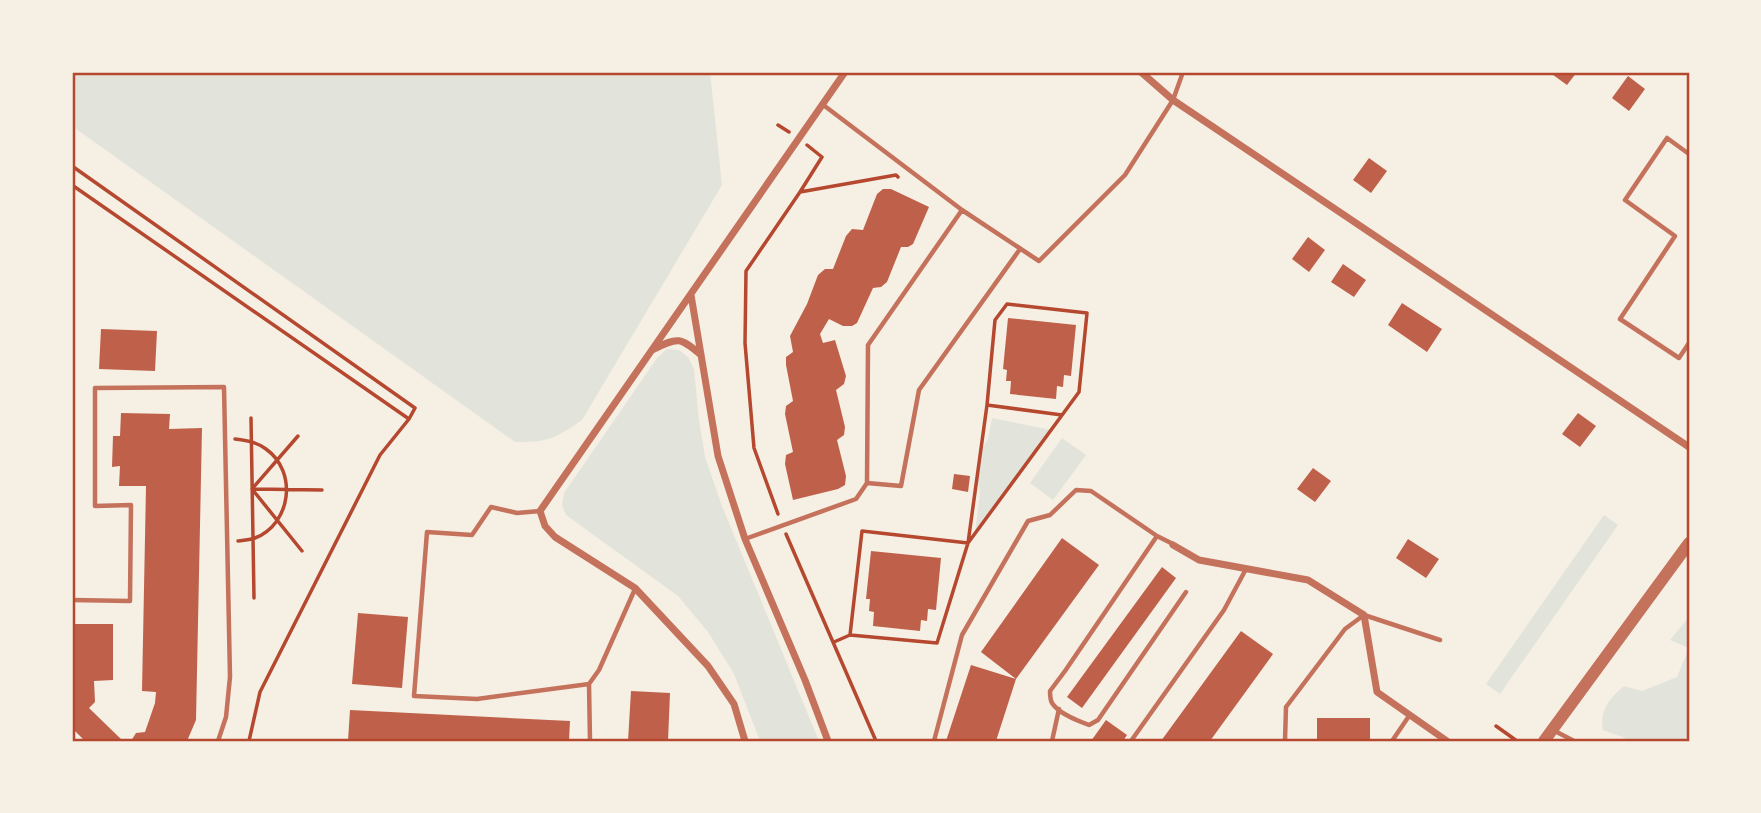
<svg xmlns="http://www.w3.org/2000/svg" width="1761" height="813" font-family="Barlow,sans-serif">
<style>
.green{fill:#e2e4dc}
.building{fill:#bf614a}
.lines{fill:none;stroke-linecap:round;stroke-linejoin:round}
.path{stroke:#b5482f;stroke-width:3.5}
.service{stroke:#c5725c;stroke-width:4.5}
.minor{stroke:#c5725c;stroke-width:7}
.tertiary{stroke:#c5725c;stroke-width:12}
.neatline{fill:none;stroke:#b5482f;stroke-width:2.5}
</style>
<rect width="100%" height="100%" fill="#f6efe4"/>
<path class="green" d="M 72,72 L 710,72 L 722,185 L 582,420 C 556,438 547,443 515,442 L 72,126 Z
M 667,349 L 679,350 L 688,357 L 694,369 L 699,420 L 705,457 L 722,506 L 819,741 L 760,741 L 734,674 L 708,632 L 678,596 L 566,515 L 562,505 L 564,493 L 657,358 Z
M 992,418 L 1051,430 L 975,533 L 980,493 L 978,481 L 983,447 L 988,439 Z
M 1062,438 L 1086,455 L 1053,500 L 1030,483 Z
M 1604,515 L 1618,525 L 1500,694 L 1486,684 Z
M 1689,617 L 1689,741 L 1626,741 L 1625,738 L 1603,730 C 1599,710 1610,698 1624,686 L 1642,691 L 1677,677 L 1689,648 L 1670,640 Z"/>
<path class="building" d="M 1549,72 L 1577,72 L 1567,85 Z
M 1628,76 L 1645,89 L 1629,111 L 1612,98 Z
M 1369,158 L 1387,171 L 1371,193 L 1353,180 Z
M 883,189 L 891,189 L 929,207 L 913,244 L 908,247 L 901,247 L 887,282 L 881,287 L 873,288 L 857,323 L 852,326 L 843,326 L 829,319 L 820,334 L 823,343 L 835,340 L 846,376 L 844,384 L 836,390 L 845,427 L 844,435 L 837,440 L 846,476 L 845,485 L 838,489 L 793,500 L 785,464 L 786,455 L 793,452 L 785,414 L 786,406 L 793,401 L 786,365 L 786,357 L 793,352 L 790,336 L 807,304 L 818,275 L 825,269 L 833,269 L 846,236 L 852,229 L 863,230 L 877,194 Z
M 1308,237 L 1325,250 L 1309,272 L 1292,259 Z
M 1343,264 L 1366,280 L 1354,297 L 1331,282 Z
M 1402,303 L 1442,329 L 1427,352 L 1388,325 Z
M 1008,318 L 1076,325 L 1071,376 L 1064,375 L 1063,387 L 1057,386 L 1056,399 L 1010,394 L 1011,381 L 1006,381 L 1007,370 L 1003,369 Z
M 101,329 L 157,331 L 155,371 L 99,369 Z
M 121,413 L 170,414 L 169,429 L 202,428 L 196,720 L 187,741 L 131,741 L 136,733 L 145,732 L 155,703 L 156,692 L 142,691 L 146,486 L 119,486 L 120,466 L 112,467 L 113,436 L 120,436 Z
M 1578,413 L 1596,426 L 1580,447 L 1562,434 Z
M 1313,468 L 1331,481 L 1315,502 L 1297,489 Z
M 954,474 L 970,476 L 968,492 L 952,489 Z
M 1062,538 L 1099,565 L 1016,679 L 981,652 Z
M 1408,539 L 1439,559 L 1426,578 L 1396,558 Z
M 871,551 L 941,558 L 936,610 L 928,609 L 927,621 L 921,620 L 920,631 L 873,626 L 874,612 L 869,611 L 870,599 L 866,599 Z
M 1162,567 L 1176,578 L 1082,708 L 1067,697 Z
M 358,613 L 408,617 L 402,688 L 352,684 Z
M 72,624 L 113,624 L 113,680 L 94,681 L 95,702 L 89,708 L 123,741 L 85,741 L 72,728 Z
M 1241,631 L 1273,654 L 1210,741 L 1161,741 Z
M 971,665 L 1016,679 L 996,741 L 946,741 Z
M 631,691 L 670,693 L 668,741 L 628,741 Z
M 350,710 L 570,721 L 569,741 L 348,741 Z
M 1317,718 L 1370,718 L 1370,741 L 1317,741 Z
M 1106,720 L 1127,735 L 1123,741 L 1091,741 Z"/>
<g class="lines">
<path class="path" d="M 778,125 L 789,132
M 72,166 L 415,408 L 409,419 L 380,455 L 260,692 L 249,741
M 72,185 L 409,419
M 800,192 L 822,157 L 807,145
M 251,418 L 254,598
M 298,436 L 252,489 L 302,551
M 235,439 C 246,440 257,442 266,449 C 298,472 291,524 255,538 C 250,540 244,540 238,541
M 252,489 L 322,490
M 778,514 L 754,448 L 745,343 L 746,271 L 800,192 L 896,175 L 898,177
M 786,534 L 876,741
M 968,543 L 1079,392 L 1087,313 L 1007,304 L 995,320 L 987,405
M 850,635 L 862,531 L 968,543
M 834,642 L 850,635 L 937,643 L 968,543 L 987,405 L 1062,415
M 1496,726 L 1517,741"/>
<path class="service" d="M 822,104 L 962,210 L 1039,261 L 1125,175 L 1173,100 L 1183,72
M 1689,154 L 1667,138 L 1625,200 L 1675,236 L 1620,319 L 1679,358 L 1689,343
M 867,483 L 901,486 L 919,390 L 1020,249
M 540,511 L 517,513 L 491,507 L 472,535 L 427,532 L 414,696 L 477,699 L 589,684
M 1157,536 L 1065,671 L 1050,691 C 1050,694 1051,701 1052,703 C 1059,714 1078,721 1089,725 L 1098,720 L 1186,592
M 745,539 L 856,499 L 867,483 L 868,345 L 962,210
M 72,600 L 130,601 L 131,505 L 95,506 L 95,388 L 224,387 L 230,677 L 226,717 L 218,741
M 1553,730 L 1574,741
M 590,741 L 589,684 L 599,670 L 635,589
M 934,741 L 962,635 L 1028,521 L 1050,515 L 1076,490 L 1091,491 L 1157,536 L 1173,544
M 1052,741 L 1059,709
M 1131,741 L 1224,610 L 1246,569
M 1285,741 L 1286,707 L 1345,629 L 1364,615 L 1440,640
M 1392,741 L 1409,716"/>
<path class="minor" d="M 1141,72 L 1173,100 L 1689,447
M 691,295 L 718,456 L 745,539 L 805,680 L 828,741
M 654,349 C 678,337 680,337 701,355
M 1173,545 L 1199,560 L 1308,580 L 1364,615 L 1377,692 L 1447,741
M 745,741 L 734,704 L 708,666 L 635,588 L 555,537 L 545,526 L 540,511 L 845,72"/>
<path class="tertiary" d="M 1544,741 L 1689,543"/>
</g>
<rect width="1761" height="813" fill="none" stroke="#f6efe4" stroke-width="147"/>
<rect x="74" y="74" width="1614" height="666" class="neatline"/>
</svg>
